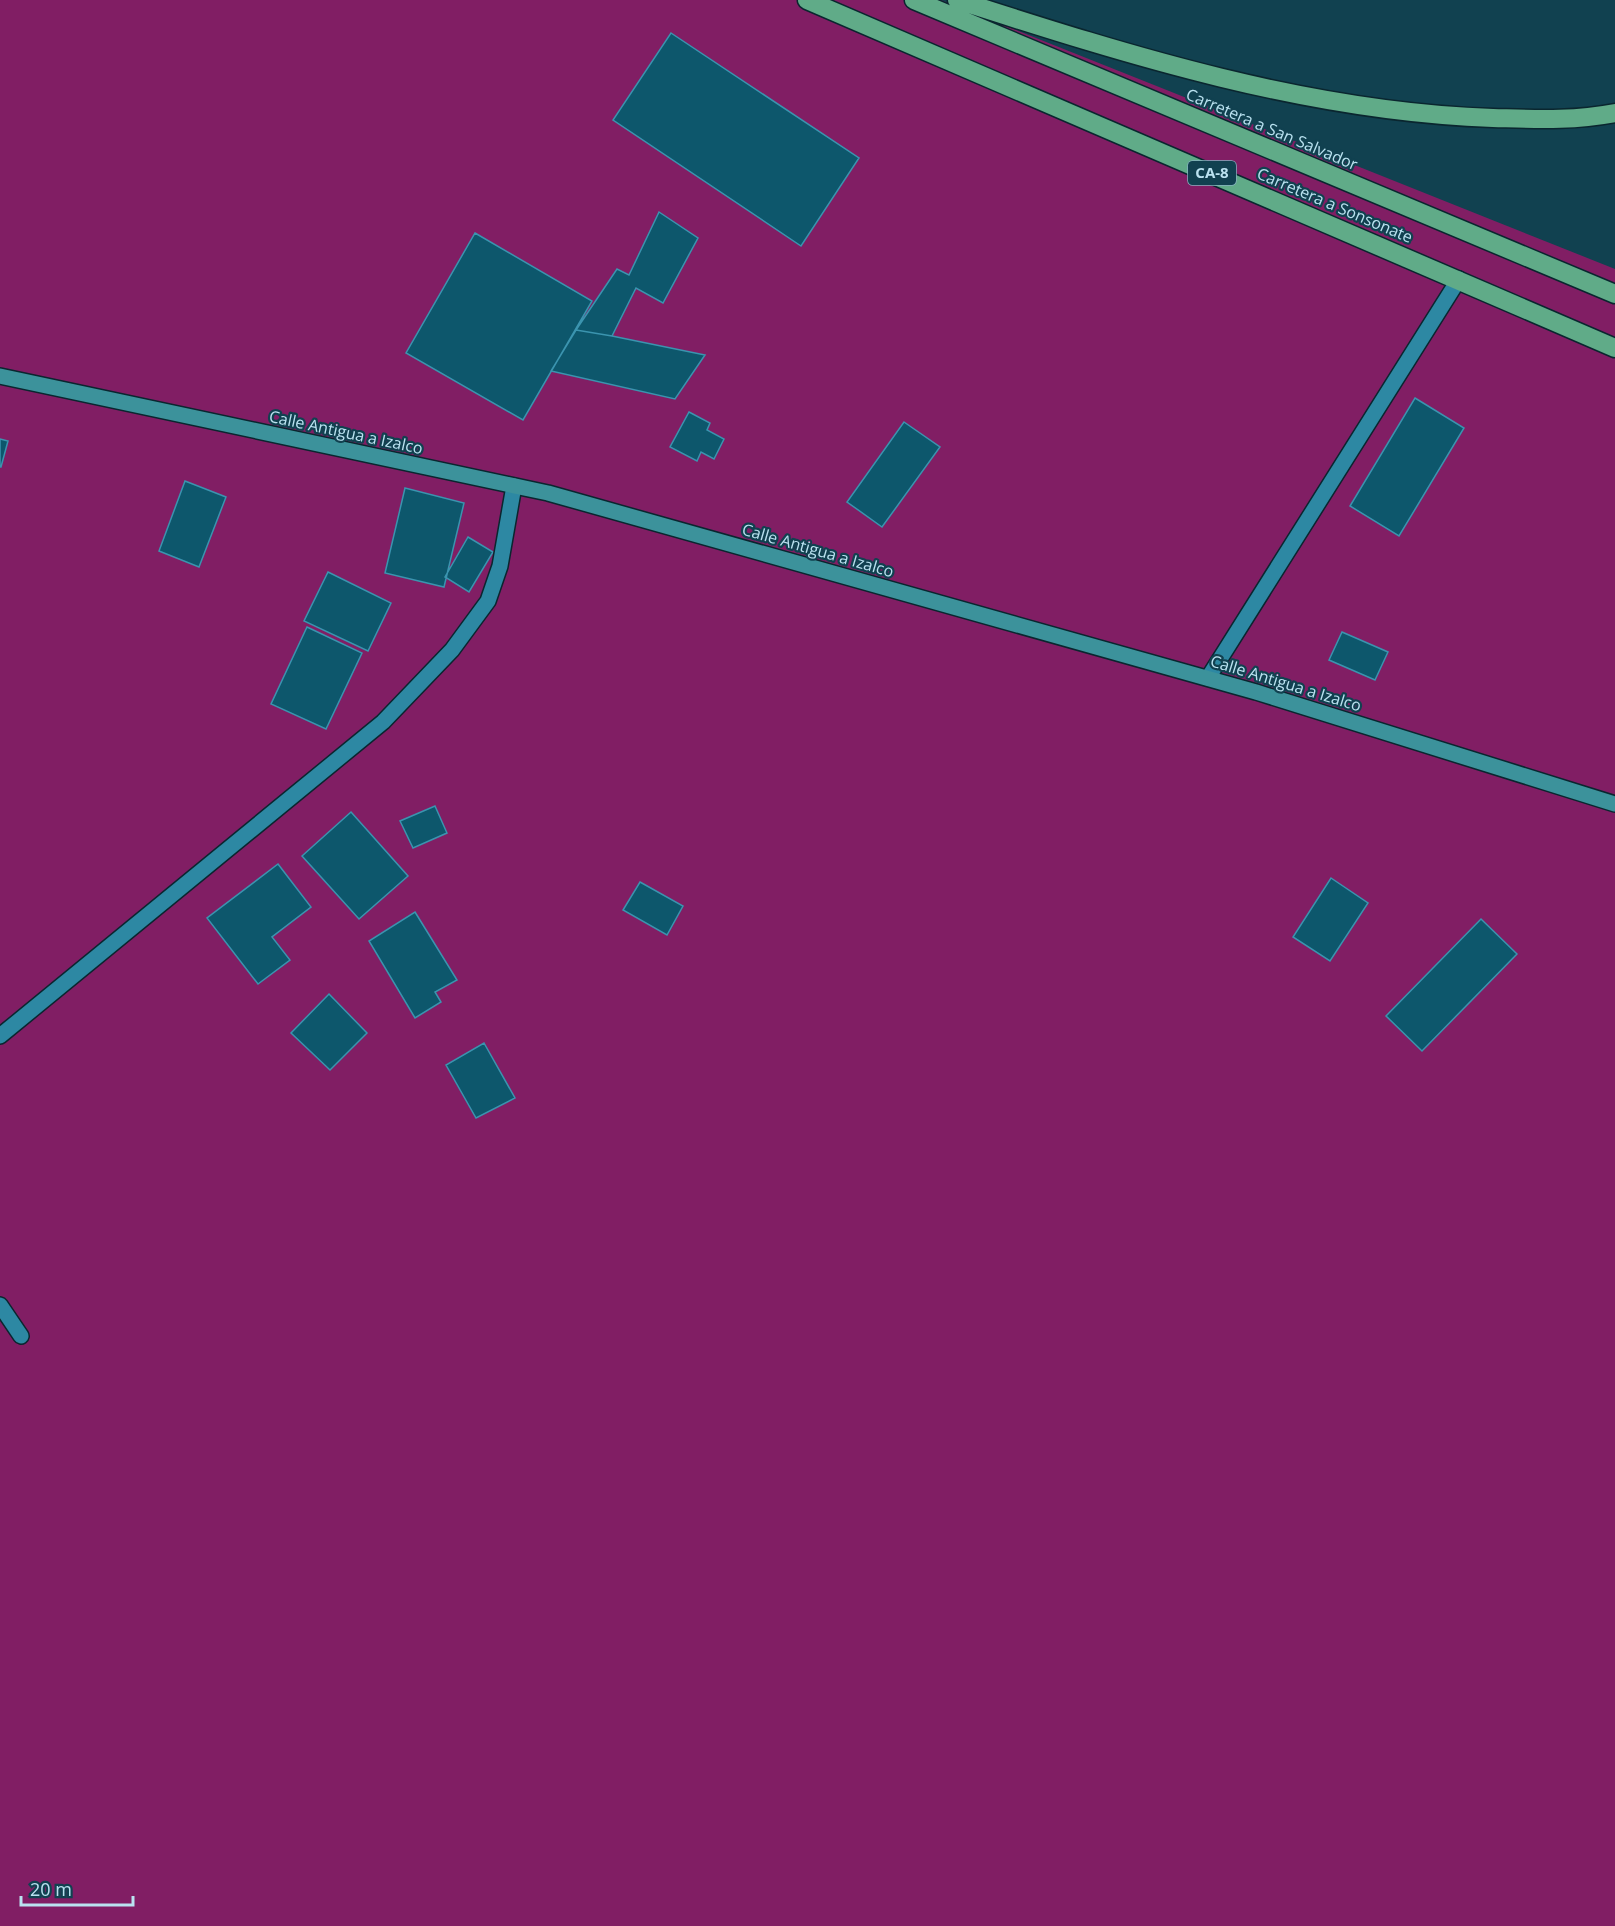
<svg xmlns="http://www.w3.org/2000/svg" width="1615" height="1926" font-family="'Open Sans',sans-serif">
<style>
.green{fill:#811e64}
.building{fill:#0d576c;stroke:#3b94af;stroke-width:1.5}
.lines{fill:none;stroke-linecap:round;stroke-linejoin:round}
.lane-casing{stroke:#0a262f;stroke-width:18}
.street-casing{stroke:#0a262f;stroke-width:18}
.secondary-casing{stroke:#0a262f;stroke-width:18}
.highway-casing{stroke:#0a262f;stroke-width:21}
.lane{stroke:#2d88a3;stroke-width:15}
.street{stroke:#2d88a3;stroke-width:15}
.secondary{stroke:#3c929b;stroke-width:15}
.highway{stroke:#60ab88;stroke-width:18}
.labels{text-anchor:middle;stroke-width:4.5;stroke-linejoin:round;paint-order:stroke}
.shield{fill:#114150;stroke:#87b2c0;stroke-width:1.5}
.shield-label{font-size:15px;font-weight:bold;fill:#bae2f0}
.street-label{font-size:16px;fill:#bae2f0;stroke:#114150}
</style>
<rect width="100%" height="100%" fill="#114150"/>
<path class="green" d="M 0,0 L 941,0 L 1615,269 L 1615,1926 L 0,1926 Z"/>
<path class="building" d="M 671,33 L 859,158 L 801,246 L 613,120 Z
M 659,212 L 698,238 L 663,303 L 636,288 L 612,336 L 576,330 L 617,269 L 629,275 Z
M 475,233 L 592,301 L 523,420 L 406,353 Z
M 576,330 L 612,336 L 705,355 L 675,399 L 551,371 Z
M 1415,398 L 1464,428 L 1399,536 L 1350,506 Z
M 689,412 L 710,423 L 707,430 L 724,439 L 714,459 L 701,452 L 697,461 L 670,447 Z
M 904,422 L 940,447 L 882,527 L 847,502 Z
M 0,439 L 8,441 L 1,467 L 0,467 Z
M 185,481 L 226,497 L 199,567 L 159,551 Z
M 405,488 L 464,503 L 444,587 L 385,573 Z
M 468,537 L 493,552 L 469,592 L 445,577 Z
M 328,572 L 391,603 L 368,651 L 304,621 Z
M 307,627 L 362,653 L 326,729 L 271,704 Z
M 1342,632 L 1388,652 L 1375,680 L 1329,660 Z
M 435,806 L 447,833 L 413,848 L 400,821 Z
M 351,812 L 408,876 L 359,919 L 302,856 Z
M 278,864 L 311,907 L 272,937 L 290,960 L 258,984 L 207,918 Z
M 1331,878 L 1368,903 L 1330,961 L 1293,937 Z
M 640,882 L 683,906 L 667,935 L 623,910 Z
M 415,912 L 457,980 L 435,992 L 441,1002 L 415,1018 L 369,941 Z
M 1481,919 L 1517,954 L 1422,1051 L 1386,1016 Z
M 329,994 L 367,1033 L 330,1070 L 291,1033 Z
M 484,1043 L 515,1098 L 476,1118 L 446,1065 Z"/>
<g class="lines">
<g class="lane-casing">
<path id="lane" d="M 1208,678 L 1459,279"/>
</g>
<g class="street-casing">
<path id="street" d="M 0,1036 L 383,722 L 452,650 L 488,601 L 500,566 L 514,486
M 0,1305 L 21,1336"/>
</g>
<g class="secondary-casing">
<path id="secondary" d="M 0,376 L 548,493 L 1256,692 L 1615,804"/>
</g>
<g class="highway-casing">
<path id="highway" d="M 807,0 L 1615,348
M 914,0 L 1615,294
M 957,0 C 1131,56 1309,112 1493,118 C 1536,119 1572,121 1615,113"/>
</g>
<use href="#lane" class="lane"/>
<use href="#street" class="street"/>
<use href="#secondary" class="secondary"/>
<use href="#highway" class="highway"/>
</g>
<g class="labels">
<rect class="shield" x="1188" y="161" width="48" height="24" rx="4.5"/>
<g class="shield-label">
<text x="1212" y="178">CA-8</text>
</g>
<g class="street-label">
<text transform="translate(1272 129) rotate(23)" y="6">Carretera a San Salvador</text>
<text transform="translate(1335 205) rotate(23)" y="6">Carretera a Sonsonate</text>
<text transform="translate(346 432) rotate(12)" y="6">Calle Antigua a Izalco</text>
<text transform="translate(818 550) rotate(16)" y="6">Calle Antigua a Izalco</text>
<text transform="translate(1286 683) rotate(17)" y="6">Calle Antigua a Izalco</text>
</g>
</g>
<path d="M21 1896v9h112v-9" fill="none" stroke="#bae2f0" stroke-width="3"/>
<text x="30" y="1896" font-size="18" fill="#bae2f0" stroke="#114150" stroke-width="4.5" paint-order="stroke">20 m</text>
</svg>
